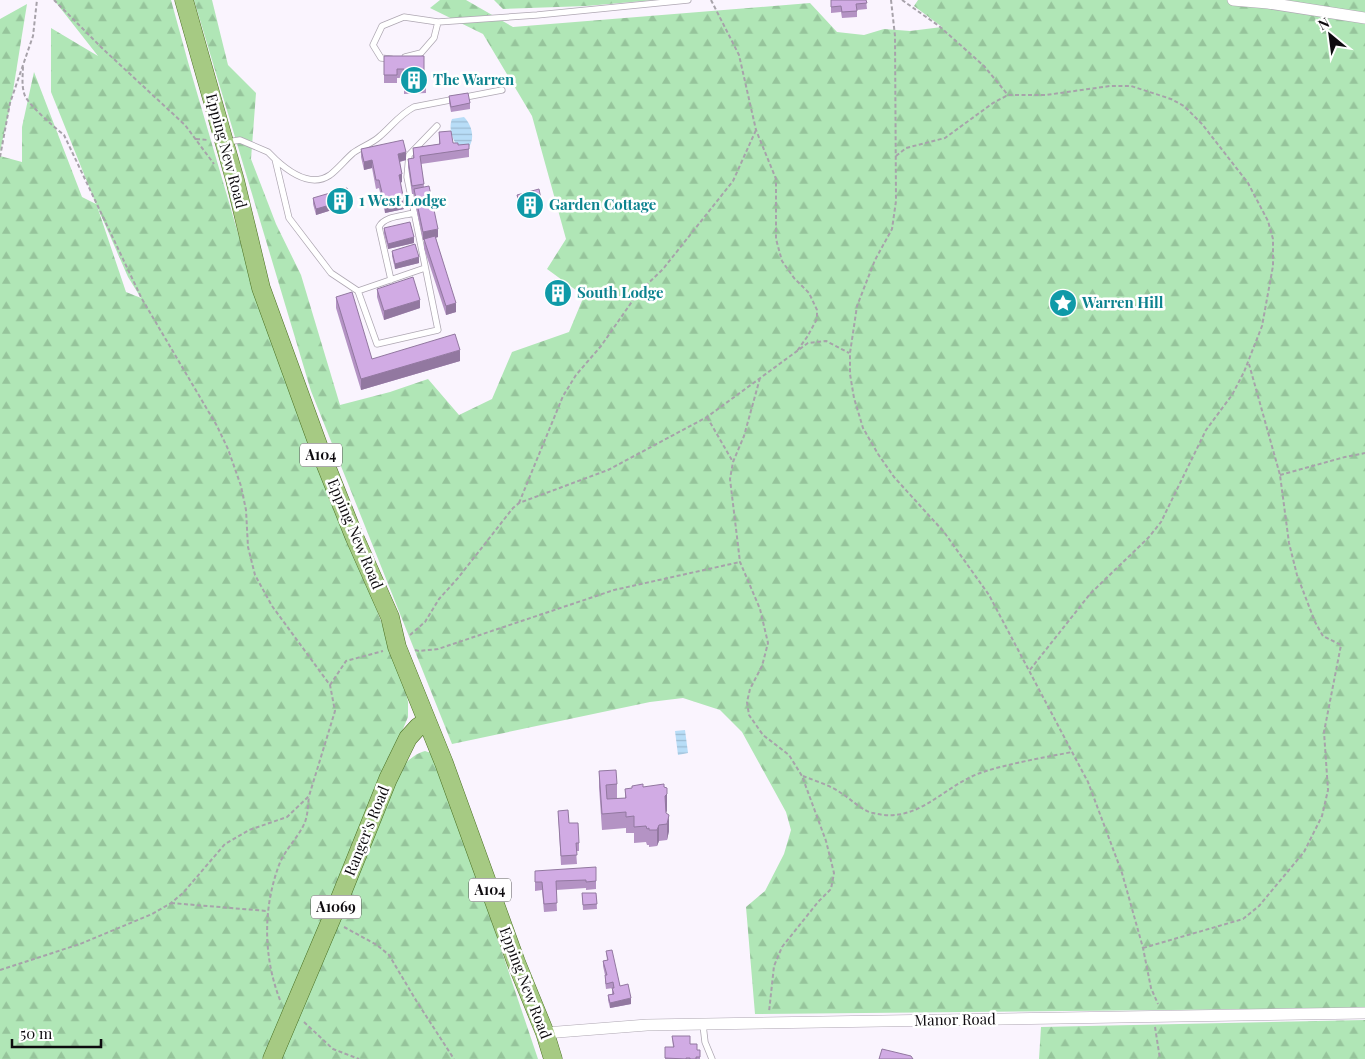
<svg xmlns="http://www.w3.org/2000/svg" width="1365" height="1059" font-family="'Playfair Display',serif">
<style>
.forest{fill:url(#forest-firs);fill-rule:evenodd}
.water{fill:url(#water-rules)}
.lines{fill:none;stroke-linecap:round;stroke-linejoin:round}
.lane-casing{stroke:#aea7b2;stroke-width:7}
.street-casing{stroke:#aea7b2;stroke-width:12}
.primary-casing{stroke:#4a7024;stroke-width:19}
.path{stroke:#a7a2aa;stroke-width:2;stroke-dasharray:4 2.5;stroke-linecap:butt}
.lane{stroke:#fff;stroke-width:5.5}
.street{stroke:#fff;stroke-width:11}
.primary{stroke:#a6ca83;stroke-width:18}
.wall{fill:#b493c4}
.shaded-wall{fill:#9278a0}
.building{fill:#d1abe4;stroke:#9278a0}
.labels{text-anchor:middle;stroke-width:5;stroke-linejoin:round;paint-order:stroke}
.shield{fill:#fff;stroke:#565457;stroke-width:1}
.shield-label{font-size:14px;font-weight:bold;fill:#0e0b0f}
.culture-label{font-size:15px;font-weight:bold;fill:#0d838f;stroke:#fff;text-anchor:start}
.street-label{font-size:15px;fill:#0e0b0f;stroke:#fff}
</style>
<defs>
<pattern id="forest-firs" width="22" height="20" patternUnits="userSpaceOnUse" patternTransform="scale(1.25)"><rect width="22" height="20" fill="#b0e6b6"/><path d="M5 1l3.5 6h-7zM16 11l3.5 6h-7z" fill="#96c49b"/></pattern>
<pattern id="water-rules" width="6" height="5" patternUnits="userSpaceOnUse" patternTransform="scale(1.25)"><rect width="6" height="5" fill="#b8ddf7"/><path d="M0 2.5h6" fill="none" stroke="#9dbcd3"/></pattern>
</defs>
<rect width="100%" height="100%" fill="#faf4fe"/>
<path class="forest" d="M 54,0 L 171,0 L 188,62 L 247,264 L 403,680 L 408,702 L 408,717 L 294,990 L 262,1059 L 0,1059 L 0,156 L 22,162 L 22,127 L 34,72 L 82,197 L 96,204 L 51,92 L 51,28 L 98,56 ZM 97,206 L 128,277 L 141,298 L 126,292 Z
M 194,0 L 212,0 L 228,65 L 256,93 L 251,159 L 276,224 L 301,275 L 340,405 L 390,392 L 428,379 L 459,415 L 492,399 L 512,352 L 569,332 L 584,296 L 547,269 L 566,239 L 532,116 L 483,34 L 430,8 L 440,0 L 466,0 L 513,27 L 810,3 L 837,32 L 864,35 L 884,29 L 910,31 L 942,27 L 914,6 L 918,0 L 1365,0 L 1365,1008 L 755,1014 L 746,907 L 765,891 L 784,854 L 791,830 L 786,812 L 742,732 L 720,710 L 683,698 L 650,702 L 452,744 L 311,391 Z
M 494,0 L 655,0 L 586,6 L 503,9 Z
M 27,4 L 12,97 L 0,152 L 0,19 Z
M 425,751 L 431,753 L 438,762 L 538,1059 L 278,1059 L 400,769 C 408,761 414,754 425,751 Z
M 1365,1020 L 1365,1059 L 1039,1059 L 1041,1027 Z"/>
<path class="water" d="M 464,117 C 472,125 475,138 469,147 L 460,149 C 453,142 448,129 452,119 Z
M 685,730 L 688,753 L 678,755 L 675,731 Z"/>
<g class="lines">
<g class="lane-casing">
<path id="lane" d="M 405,57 L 421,53 L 434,38 L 438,22
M 391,59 L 381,58 L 373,45 L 382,26 L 404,17 L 438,22 L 537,15 L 688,0
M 227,142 L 240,140 L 268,152 L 275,159 L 289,218 L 331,273 L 358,291 L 377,344 L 438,330 L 407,177 L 409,155 L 437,126
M 275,159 C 289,172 311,188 330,175 C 338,169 345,160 353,153 C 361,147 371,144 379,137 C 392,126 399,115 414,107 L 502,90
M 391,280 L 379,227 C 384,216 403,216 414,213
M 358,291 L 425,268
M 703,1025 L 705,1042 L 712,1059"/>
</g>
<g class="street-casing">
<path id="street" d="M 1233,0 L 1268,3 L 1365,18
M 545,1033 L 647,1025 L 1365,1013"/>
</g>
<g class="primary-casing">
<path id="primary" d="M 184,0 L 235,180 L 261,288 L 321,453 L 354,536 L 390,617 L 397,647 L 444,763 L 516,962 L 545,1033 L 553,1059
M 272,1059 L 336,908 L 388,779 L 408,738 L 418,727 L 427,721"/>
</g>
<path class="path" d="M 54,0 L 103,49 L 185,125 L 214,164
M 711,0 L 739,55 L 756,130 L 776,179 L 776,239 L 782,261 L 794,278 L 809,293 L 817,310 L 817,319 L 807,337 L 797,351
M 891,0 L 895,36 L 896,201 L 892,229 L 875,260 L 857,306 L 850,353 L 850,374 L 854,398 L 863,428 L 878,454 L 894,477 L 944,532 L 989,595 L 1088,782 L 1122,873 L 1143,948 L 1151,988 L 1158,1004
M 902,0 L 939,26 L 984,66 L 1008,95
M 196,139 L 208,140
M 896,156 L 906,148 L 945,138 L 993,103 L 1008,95 L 1046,95 L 1110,86 L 1131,86 L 1171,99 L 1184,106 L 1202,124 L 1248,183 L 1268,221 L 1273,239 L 1273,266 L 1262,326 L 1244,372 L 1232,395 L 1206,430 L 1161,522 L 1149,537 L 1090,594 L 1029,671
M 0,157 L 10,103 L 33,36 L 37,0
M 760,378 L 744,436 L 733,462 L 730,479 L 740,562 L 760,609 L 768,643 L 762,666 L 750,689 L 747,702 L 749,715 L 763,735 L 789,755 L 802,776 L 826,841 L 834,873 L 831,889 L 818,902 L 782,947 L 774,966 L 769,1012
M 707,417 L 733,462
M 1280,475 L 1345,457 L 1365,453
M 519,503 L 563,396 L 576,375 L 601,346 L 638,293 L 663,269 L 733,181 L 756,130
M 410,635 L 425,622 L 439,599 L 458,578 L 513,508 L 519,503 L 608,470 L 707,417 L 808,343 L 826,341 L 849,353
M 415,650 L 419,651 L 438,649 L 614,590 L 740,562
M 330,685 L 346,661 L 383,651
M 803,776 C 815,781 830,785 841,793 C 851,799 862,811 873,813 C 919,825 943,785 983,772 C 1011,763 1042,758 1072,752
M 171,903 L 267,911
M 344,927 L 377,945 L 389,955 L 417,1002 L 454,1059
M 1143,948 L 1243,919 L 1259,906 L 1304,852 L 1322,816 L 1328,790 L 1324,732 L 1341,645 L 1323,636 L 1315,622 L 1297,575 L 1289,543 L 1280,475 L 1249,364
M 0,970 L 80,944 L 152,914 L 171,903 L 183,893 L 225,844 L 249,830 L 287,817 L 309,796 L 335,711 L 330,685 L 272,606 L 255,575 L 248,547 L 246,510 L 241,486 L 228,449 L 217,426 L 142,299 L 64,135 C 55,128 30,106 25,96 C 21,86 23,75 23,65
M 280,1000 C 263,956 263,908 279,865 C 285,849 299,837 305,822 C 308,814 308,804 309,796
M 304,1022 L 333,1049 L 359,1059
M 1155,1027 L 1160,1059"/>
<use href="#lane" class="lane"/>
<use href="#street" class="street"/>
<use href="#primary" class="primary"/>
</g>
<path class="wall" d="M 831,0 L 866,0 L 867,9 L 857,10 L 857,17 L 842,18 L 841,12 L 831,13 Z
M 384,56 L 424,76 L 426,76 L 426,93 L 404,94 L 404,78 L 397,78 L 397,83 L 384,83 Z
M 478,73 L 478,82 L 468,83 L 468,74 Z
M 449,96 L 470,103 L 470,109 L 451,112 L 449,102 Z
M 439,132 L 453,143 L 469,149 L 469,157 L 421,164 L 424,187 L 438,237 L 436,238 L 456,312 L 446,315 L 424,248 L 424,240 L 423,240 L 414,198 L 414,194 L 412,194 L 408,167 L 408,159 L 413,158 L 413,148 L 439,144 Z
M 361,149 L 406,160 L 400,162 L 402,182 L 400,183 L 404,209 L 385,213 L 379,188 L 376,189 L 372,168 L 364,170 L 361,157 Z
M 517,195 L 542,209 L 521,215 L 517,200 Z
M 313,198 L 351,204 L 316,215 L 313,204 Z
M 384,228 L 414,243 L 388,249 L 384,234 Z
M 392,251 L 419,263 L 395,269 L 392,256 Z
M 552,285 L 566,304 L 561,306 L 558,297 L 555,298 L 552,288 Z
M 377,289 L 420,308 L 384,320 L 377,297 Z
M 336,297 L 372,359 L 460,361 L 361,390 L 336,308 Z
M 599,771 L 617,784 L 617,798 L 625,798 L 625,789 L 643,787 L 667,811 L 666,812 L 669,831 L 667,840 L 659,841 L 657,846 L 649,847 L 649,845 L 647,845 L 646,842 L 634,843 L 634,833 L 626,833 L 626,828 L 602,830 L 599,787 Z
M 558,811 L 569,823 L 579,843 L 579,851 L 576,851 L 577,864 L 561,865 Z
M 535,871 L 596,881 L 596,889 L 586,890 L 586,888 L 556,890 L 557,911 L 544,912 L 542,890 L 535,891 Z
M 582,893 L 596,893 L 597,909 L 583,910 Z
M 606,951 L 620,986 L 631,1004 L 610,1008 L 608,1000 L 608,995 L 612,994 L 612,988 L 613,988 L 606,989 L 605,981 L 605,975 L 603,966 L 603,961 L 607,960 Z
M 672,1036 L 690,1044 L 697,1050 L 700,1050 L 700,1059 L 665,1059 L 665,1047 L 673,1047 Z"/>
<path class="shaded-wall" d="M 406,152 L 406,160 L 398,162 L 398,154 Z
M 372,160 L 372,168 L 364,170 L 364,162 Z
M 402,174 L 402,182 L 399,183 L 399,175 Z
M 351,199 L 351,204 L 316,215 L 316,209 Z
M 404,201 L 404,209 L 385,213 L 385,205 Z
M 542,204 L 542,209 L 521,215 L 521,209 Z
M 438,229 L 438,237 L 423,240 L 423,232 Z
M 414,237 L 414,243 L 388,249 L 388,244 Z
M 419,257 L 419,263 L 395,269 L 395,264 Z
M 420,300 L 420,308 L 384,320 L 384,311 Z
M 566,301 L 566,304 L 561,306 L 561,303 Z
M 456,303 L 456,312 L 446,315 L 446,306 Z
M 460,350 L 460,361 L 361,390 L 361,379 Z
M 667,794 L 667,811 L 665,813 L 665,796 Z
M 669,815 L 669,831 L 667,840 L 667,824 Z
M 659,825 L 659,841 L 657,846 L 657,830 Z
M 631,998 L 631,1004 L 610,1008 L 610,1003 Z"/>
<path class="building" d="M 831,0 L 866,0 L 867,3 L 856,4 L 857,11 L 842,12 L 841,6 L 831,7 Z
M 384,56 L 424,56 L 424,76 L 426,76 L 426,85 L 404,85 L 404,69 L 397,69 L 397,75 L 384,75 Z
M 478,73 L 478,79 L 468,80 L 468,74 Z
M 468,93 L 470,103 L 451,107 L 449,96 Z
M 451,131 L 453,143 L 458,143 L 458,145 L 469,144 L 469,149 L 420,156 L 424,184 L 412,186 L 408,159 L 414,158 L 413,148 L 440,144 L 439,132 Z
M 403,140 L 406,152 L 398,154 L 402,174 L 399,175 L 404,201 L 385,205 L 379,180 L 376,180 L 372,160 L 364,162 L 361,149 Z
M 429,186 L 438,229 L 423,232 L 414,189 Z
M 347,188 L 351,199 L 316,209 L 313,198 Z
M 539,189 L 542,204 L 521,209 L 517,195 Z
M 410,222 L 414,237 L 388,244 L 384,228 Z
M 435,236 L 456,303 L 446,306 L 424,239 Z
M 415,244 L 419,257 L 395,264 L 392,251 Z
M 413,277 L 420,300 L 384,311 L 377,289 Z
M 561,282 L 566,301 L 561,303 L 558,295 L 555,296 L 552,285 Z
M 352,292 L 372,359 L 455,334 L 460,350 L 361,379 L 336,297 Z
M 616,770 L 617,784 L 606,785 L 607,799 L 626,798 L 625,789 L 632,788 L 632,786 L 643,784 L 643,787 L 664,784 L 664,787 L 667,788 L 667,794 L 665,796 L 666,813 L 669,815 L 667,824 L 659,825 L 657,830 L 649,830 L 649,828 L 647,829 L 646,826 L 634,827 L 634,816 L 626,817 L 626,812 L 602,814 L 599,771 Z
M 568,810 L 569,823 L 578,823 L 579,843 L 576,843 L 577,855 L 561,856 L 558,811 Z
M 596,867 L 596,881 L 586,882 L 586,880 L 556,881 L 557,903 L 544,904 L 542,882 L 535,882 L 535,871 Z
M 582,893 L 596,893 L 597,904 L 583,905 Z
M 612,950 L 620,986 L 628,984 L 631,998 L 610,1003 L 608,995 L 614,994 L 612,988 L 614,988 L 613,982 L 606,984 L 605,975 L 607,975 L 603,961 L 608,960 L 606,951 Z
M 672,1036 L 690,1036 L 690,1044 L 697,1044 L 697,1050 L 700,1050 L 700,1057 L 696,1057 L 696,1059 L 690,1059 L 690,1058 L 686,1058 L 686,1059 L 665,1058 L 665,1047 L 674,1047 Z
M 882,1049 L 911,1056 L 913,1059 L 879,1059 Z"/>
<defs>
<g id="building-disc" transform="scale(1.4375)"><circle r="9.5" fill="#0f9aa8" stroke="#fff"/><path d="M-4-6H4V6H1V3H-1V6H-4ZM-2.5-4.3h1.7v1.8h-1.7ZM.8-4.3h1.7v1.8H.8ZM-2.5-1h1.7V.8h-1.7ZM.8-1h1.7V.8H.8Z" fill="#fff"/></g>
<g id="sight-disc" transform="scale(1.4375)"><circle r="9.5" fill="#0f9aa8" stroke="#fff"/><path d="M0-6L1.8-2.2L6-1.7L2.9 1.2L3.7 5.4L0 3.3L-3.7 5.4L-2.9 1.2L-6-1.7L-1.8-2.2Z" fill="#fff"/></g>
</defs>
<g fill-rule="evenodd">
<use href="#building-disc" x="414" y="80"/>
<use href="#building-disc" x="340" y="201"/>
<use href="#building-disc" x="530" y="205"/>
<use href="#building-disc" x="558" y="293"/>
<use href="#sight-disc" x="1063" y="303"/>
</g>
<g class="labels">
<g class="shield">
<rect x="300" y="443.5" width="42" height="23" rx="4"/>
<rect x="469" y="878.5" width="42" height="23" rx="4"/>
<rect x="311" y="895.5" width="50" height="23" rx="4"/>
</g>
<g class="shield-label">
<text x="321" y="460">A104</text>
<text x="490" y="895">A104</text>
<text x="336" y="912">A1069</text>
</g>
<g class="culture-label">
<text x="433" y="85">The Warren</text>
<text x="359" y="206">1 West Lodge</text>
<text x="549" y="210">Garden Cottage</text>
<text x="577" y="298">South Lodge</text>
<text x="1082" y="308">Warren Hill</text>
</g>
<g class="street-label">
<text transform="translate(226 151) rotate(75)" y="5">Epping New Road</text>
<text transform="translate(355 534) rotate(67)" y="5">Epping New Road</text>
<text transform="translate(367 831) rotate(-68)" y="5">Ranger's Road</text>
<text transform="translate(525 983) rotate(69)" y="5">Epping New Road</text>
<text transform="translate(955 1020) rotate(-1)" y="5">Manor Road</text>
</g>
</g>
<g transform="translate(1330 35) rotate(331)" stroke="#ffffff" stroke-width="4" paint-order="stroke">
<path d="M0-4L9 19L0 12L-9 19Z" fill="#0e0b0f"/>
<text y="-8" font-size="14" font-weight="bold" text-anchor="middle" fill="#0e0b0f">N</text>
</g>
<path d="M12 1039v8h89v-8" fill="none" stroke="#0e0b0f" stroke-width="2.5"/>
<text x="20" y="1039" font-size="15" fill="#0e0b0f" stroke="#ffffff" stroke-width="4" paint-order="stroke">50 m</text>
</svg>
